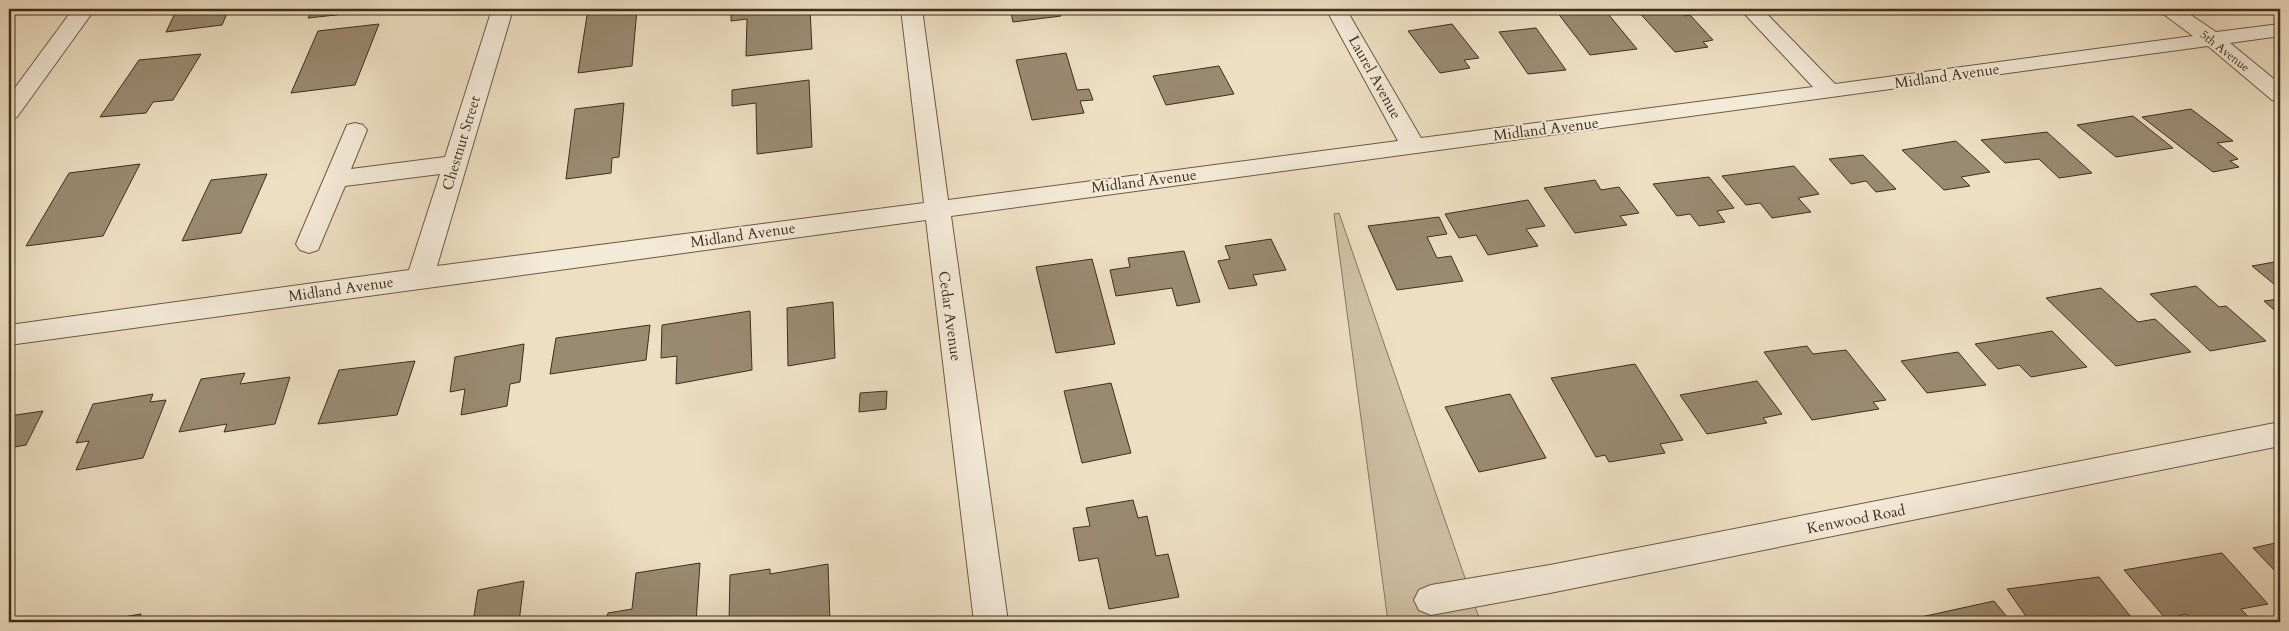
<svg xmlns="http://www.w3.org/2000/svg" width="2289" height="631" font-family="Cardo,serif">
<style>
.green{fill:#d0c1a6;stroke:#887860}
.building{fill:#9a8a72;stroke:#3f2e1a}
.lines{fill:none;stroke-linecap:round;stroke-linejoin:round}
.minor-casing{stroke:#6b5a44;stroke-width:2}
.minor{fill:#f4ead8;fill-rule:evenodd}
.labels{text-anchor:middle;stroke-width:4;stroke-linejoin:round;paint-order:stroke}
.far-street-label{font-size:12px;fill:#3f2e1a;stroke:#f4ead8}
.street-label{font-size:15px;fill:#3f2e1a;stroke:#f4ead8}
</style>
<rect width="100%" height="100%" fill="#eedfc3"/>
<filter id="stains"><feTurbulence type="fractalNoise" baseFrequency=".004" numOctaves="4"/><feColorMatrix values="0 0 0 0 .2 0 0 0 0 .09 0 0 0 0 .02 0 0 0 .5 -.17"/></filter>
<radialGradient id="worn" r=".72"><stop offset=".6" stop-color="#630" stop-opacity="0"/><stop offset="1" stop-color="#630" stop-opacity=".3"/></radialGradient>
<path class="green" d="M 1339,213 L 1475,607 L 1481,622 L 1388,622 L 1334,214 Z"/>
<path class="building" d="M 177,9 L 229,9 L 222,25 L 166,32 Z
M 313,9 L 391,9 L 308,18 Z
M 588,9 L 637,9 L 632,66 L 578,73 Z
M 731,9 L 810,9 L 812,49 L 746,56 L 747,19 L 731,21 Z
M 1010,9 L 1058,9 L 1061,16 L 1013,22 Z
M 1583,9 L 1604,9 L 1637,49 L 1590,55 L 1557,12 Z
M 1636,9 L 1677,9 L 1684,16 L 1690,15 L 1713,40 L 1703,42 L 1708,47 L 1675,52 Z
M 379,24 L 355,85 L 291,93 L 318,31 Z
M 1452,24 L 1479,58 L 1464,60 L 1470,68 L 1440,73 L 1408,31 Z
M 1536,28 L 1566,70 L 1528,74 L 1499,32 Z
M 1066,53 L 1077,90 L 1089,89 L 1093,100 L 1080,101 L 1084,113 L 1032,120 L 1016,60 Z
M 201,54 L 173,100 L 153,102 L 146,113 L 100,117 L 139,60 Z
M 1219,66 L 1234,94 L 1166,105 L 1153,76 Z
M 809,80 L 812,147 L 757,154 L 756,103 L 732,106 L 732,90 Z
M 624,103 L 619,157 L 612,158 L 611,173 L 566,179 L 575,109 Z
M 2191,109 L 2233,141 L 2217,143 L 2238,159 L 2230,161 L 2239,167 L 2213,172 L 2142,117 Z
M 2133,116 L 2173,148 L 2116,157 L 2077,125 Z
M 2047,132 L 2092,173 L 2059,178 L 2039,159 L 2005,163 L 1981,140 Z
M 1956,141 L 1990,172 L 1961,177 L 1970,186 L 1944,190 L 1902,150 Z
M 1863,155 L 1896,189 L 1876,192 L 1866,181 L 1851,184 L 1829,159 Z
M 140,164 L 103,236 L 26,246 L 69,173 Z
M 1794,166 L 1819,194 L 1798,198 L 1811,212 L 1772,218 L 1760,203 L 1746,205 L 1722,176 Z
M 267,174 L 241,233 L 182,241 L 211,180 Z
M 1709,177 L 1734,208 L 1717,211 L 1725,222 L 1699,226 L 1690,214 L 1677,216 L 1653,184 Z
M 1595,180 L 1601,190 L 1619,187 L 1639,213 L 1620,216 L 1627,225 L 1575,233 L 1544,188 Z
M 1528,200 L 1545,226 L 1526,229 L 1538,246 L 1488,255 L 1476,235 L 1459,238 L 1445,214 Z
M 1439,217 L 1447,234 L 1427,237 L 1437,258 L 1451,256 L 1463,281 L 1397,290 L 1368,226 Z
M 1271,239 L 1286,270 L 1253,275 L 1257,285 L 1229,289 L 1218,261 L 1230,259 L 1225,246 Z
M 1184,251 L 1200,302 L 1177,306 L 1172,288 L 1116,296 L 1110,270 L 1130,267 L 1128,258 Z
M 1092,259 L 1115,344 L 1056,353 L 1036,267 Z
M 2280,261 L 2280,289 L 2252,266 Z
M 2196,286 L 2219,307 L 2226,306 L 2266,341 L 2210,351 L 2150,294 Z
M 2101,288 L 2138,322 L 2155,319 L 2191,352 L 2116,366 L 2046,298 Z
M 2280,299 L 2280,315 L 2264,301 Z
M 833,302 L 835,358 L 788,366 L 787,308 Z
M 750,311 L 752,370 L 676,384 L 677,356 L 661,358 L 662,325 Z
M 650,325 L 646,360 L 550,374 L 556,338 Z
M 2052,331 L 2087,367 L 2031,377 L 2019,365 L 1998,369 L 1975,344 Z
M 524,344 L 520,382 L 510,384 L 507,406 L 461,415 L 465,389 L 450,392 L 455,357 Z
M 1807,346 L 1813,354 L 1846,350 L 1886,400 L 1873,402 L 1879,409 L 1812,420 L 1764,352 Z
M 1958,352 L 1986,385 L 1927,393 L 1901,361 Z
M 415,361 L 397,415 L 318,424 L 339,370 Z
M 1635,364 L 1683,440 L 1660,444 L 1665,453 L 1609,462 L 1605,455 L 1596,457 L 1551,378 Z
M 245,373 L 240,384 L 290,377 L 275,424 L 224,432 L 227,424 L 179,432 L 201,379 Z
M 1757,381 L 1782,414 L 1763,418 L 1767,423 L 1707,434 L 1680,395 Z
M 1111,383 L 1131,453 L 1082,463 L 1064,391 Z
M 887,391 L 886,409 L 859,412 L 860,393 Z
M 153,394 L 150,402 L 166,400 L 143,458 L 76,470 L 89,441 L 76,443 L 93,404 Z
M 1510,394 L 1546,458 L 1479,472 L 1445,407 Z
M 43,411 L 26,445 L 9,448 L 9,416 Z
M 1133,500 L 1138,518 L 1147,516 L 1156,556 L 1168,554 L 1179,597 L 1109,609 L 1098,558 L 1079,561 L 1073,528 L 1090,526 L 1086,508 Z
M 2280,542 L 2280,576 L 2253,548 Z
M 2222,553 L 2268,604 L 2241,609 L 2253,622 L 2193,622 L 2186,614 L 2166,619 L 2124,570 Z
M 700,563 L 696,622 L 594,622 L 606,620 L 608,613 L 632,609 L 636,573 Z
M 828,564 L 830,622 L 729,622 L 730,575 L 770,569 L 770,574 Z
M 2099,577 L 2135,622 L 2030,622 L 2007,589 Z
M 524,581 L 519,622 L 473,622 L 478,590 Z
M 1994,601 L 2011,622 L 1924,622 L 1921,617 Z
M 141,614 L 138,622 L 93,622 Z"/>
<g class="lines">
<g class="minor-casing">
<path id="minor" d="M 73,9 L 95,9 L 17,117 L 9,119 L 9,96 Z
M 492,9 L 513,9 L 437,266 L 924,203 L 901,9 L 922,9 L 948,200 L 1398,141 L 1326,9 L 1346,9 L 1421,138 L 1813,87 L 1740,9 L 1762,9 L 1835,84 L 2193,36 L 2162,13 L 2159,9 L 2182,9 L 2216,32 L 2280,24 L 2280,36 L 2230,43 L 2280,84 L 2280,102 L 2272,100 L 2208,46 L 951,216 L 1008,622 L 974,622 L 926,220 L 9,345 L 9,325 L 409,270 L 440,174 L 345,186 L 318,250 L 309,253 L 300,250 L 296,244 L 347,125 L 355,123 L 363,125 L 367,130 L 351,169 L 445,157 Z
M 2280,422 L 2280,446 L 1550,593 L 1431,615 L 1419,610 L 1414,600 L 1419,590 L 1431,585 L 1550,565 Z"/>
</g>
<use href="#minor" class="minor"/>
</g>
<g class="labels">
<g class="far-street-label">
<text transform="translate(2225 51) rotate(38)" y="4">5th Avenue</text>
</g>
<g class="street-label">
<text transform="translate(1947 76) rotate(-8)" y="5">Midland Avenue</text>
<text transform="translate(1375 77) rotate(61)" y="5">Laurel Avenue</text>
<text transform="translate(1546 129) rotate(-7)" y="5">Midland Avenue</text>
<text transform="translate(461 143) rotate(-73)" y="5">Chestnut Street</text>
<text transform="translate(1144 181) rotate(-7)" y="5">Midland Avenue</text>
<text transform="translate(743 235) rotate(-8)" y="5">Midland Avenue</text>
<text transform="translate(341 289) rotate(-8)" y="5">Midland Avenue</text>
<text transform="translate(950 316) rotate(82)" y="5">Cedar Avenue</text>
<text transform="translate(1856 519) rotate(-11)" y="5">Kenwood Road</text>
</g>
</g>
<rect width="2289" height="631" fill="none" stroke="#eedfc3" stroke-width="30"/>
<rect x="10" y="10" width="2269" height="611" fill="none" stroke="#3f2e1a" stroke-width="2.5"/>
<rect x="15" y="15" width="2259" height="601" fill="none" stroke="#3f2e1a"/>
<rect width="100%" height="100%" filter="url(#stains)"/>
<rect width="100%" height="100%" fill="url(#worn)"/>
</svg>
